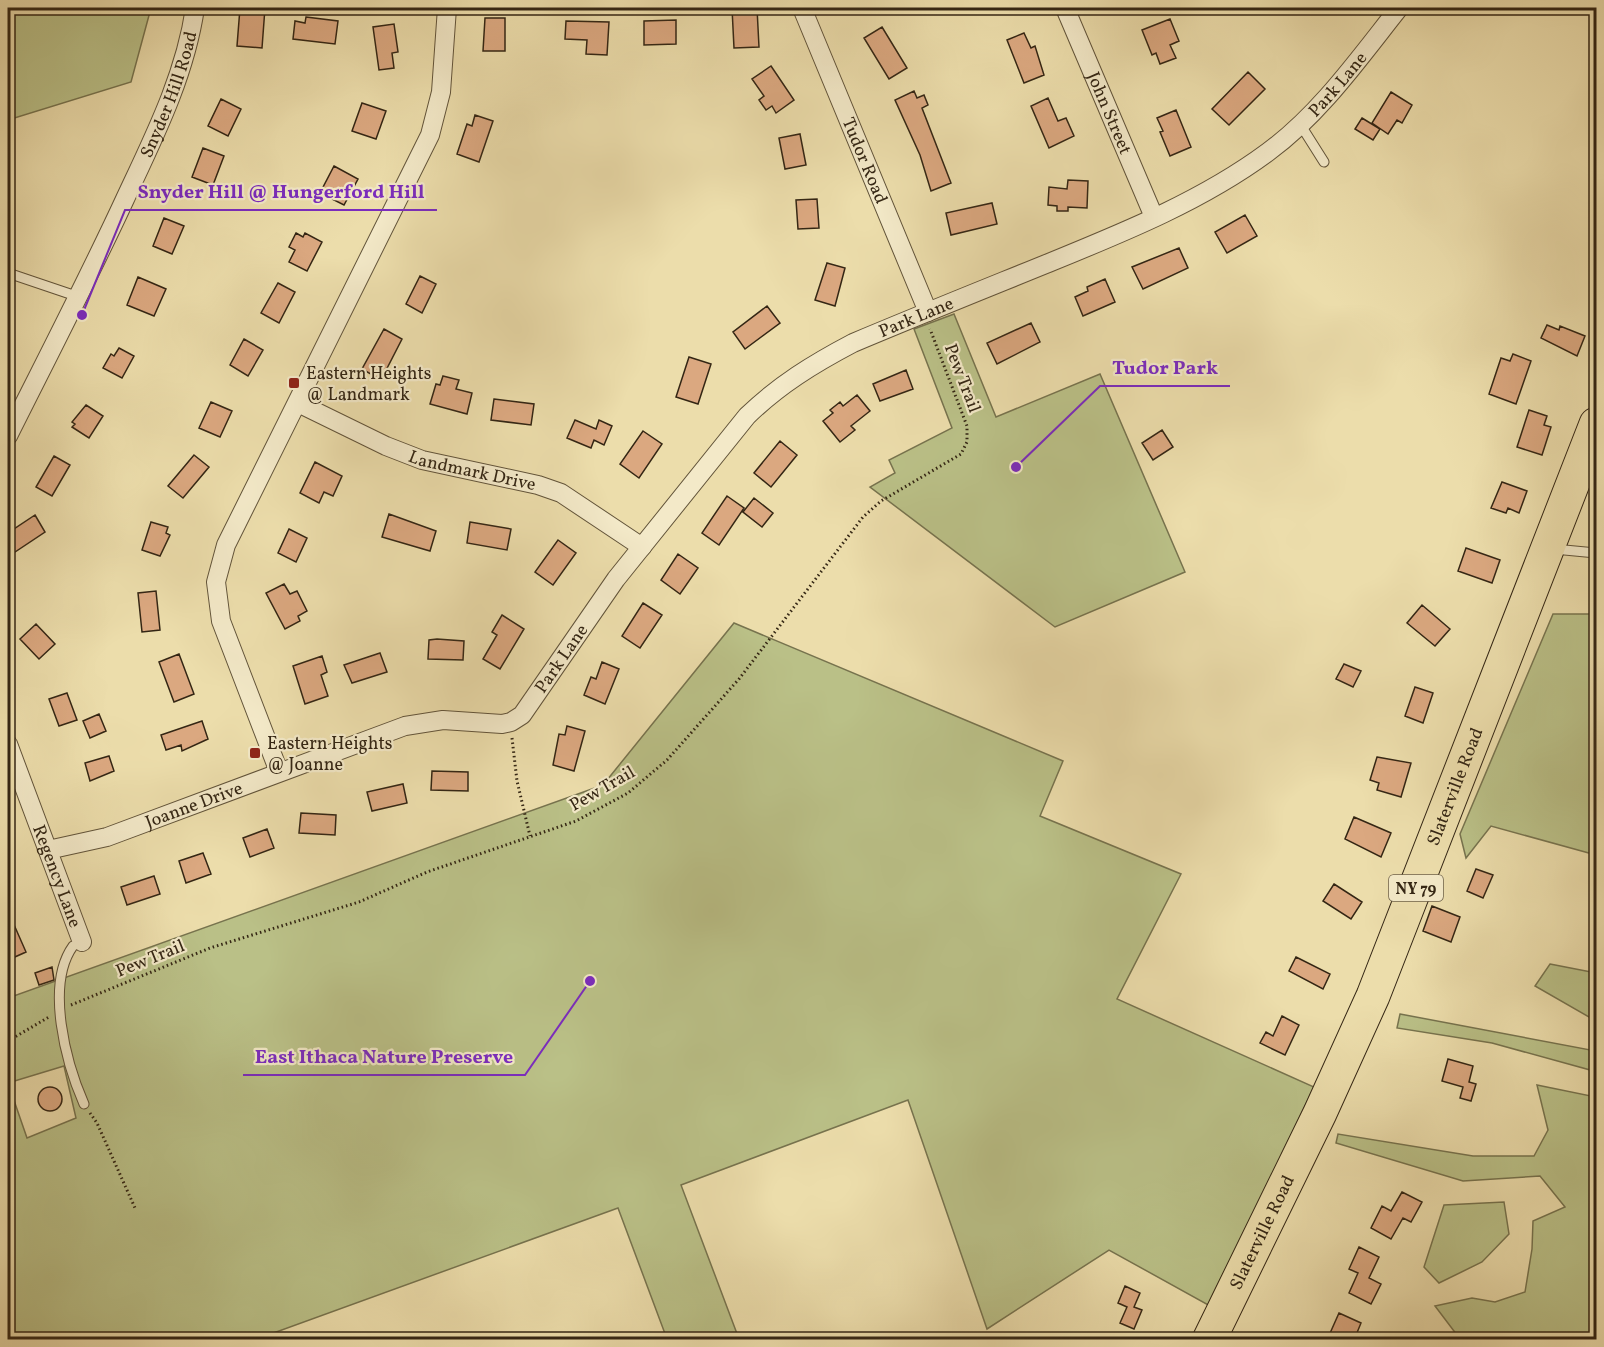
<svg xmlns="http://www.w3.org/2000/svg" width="1604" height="1347" font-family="Vollkorn,serif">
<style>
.green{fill:#bac087;stroke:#77734e;stroke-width:1.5}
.building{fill:#dba880;stroke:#342614;stroke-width:1.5}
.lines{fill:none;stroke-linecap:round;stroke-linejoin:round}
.lane-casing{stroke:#62543a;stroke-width:11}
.street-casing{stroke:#62543a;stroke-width:20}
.highway-casing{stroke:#342614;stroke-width:35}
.path{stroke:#342614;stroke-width:3;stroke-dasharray:1.5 3;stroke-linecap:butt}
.lane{stroke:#f3e9c8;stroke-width:9}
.street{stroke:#f3e9c8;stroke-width:18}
.highway{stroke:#ecddab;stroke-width:33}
.poi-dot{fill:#8f2418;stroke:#f3e9c8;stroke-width:2}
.labels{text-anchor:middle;stroke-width:4.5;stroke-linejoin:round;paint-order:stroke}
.shield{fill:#f3e9c8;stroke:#6d604a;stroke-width:1.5}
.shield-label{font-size:16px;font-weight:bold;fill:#342614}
.street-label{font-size:18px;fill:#342614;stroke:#f3e9c8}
.poi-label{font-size:18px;fill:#342614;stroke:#f3e9c8;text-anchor:start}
.leader{fill:none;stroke:#7b2cbf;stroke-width:2}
.callout-dot{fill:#7b2cbf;stroke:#f3e9c8;stroke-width:2}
.callout-label{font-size:20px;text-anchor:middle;font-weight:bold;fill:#7b2cbf;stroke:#f3e9c8;stroke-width:4.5;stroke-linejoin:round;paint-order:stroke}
</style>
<rect width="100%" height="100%" fill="#ecddab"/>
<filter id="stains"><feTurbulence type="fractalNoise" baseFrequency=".00333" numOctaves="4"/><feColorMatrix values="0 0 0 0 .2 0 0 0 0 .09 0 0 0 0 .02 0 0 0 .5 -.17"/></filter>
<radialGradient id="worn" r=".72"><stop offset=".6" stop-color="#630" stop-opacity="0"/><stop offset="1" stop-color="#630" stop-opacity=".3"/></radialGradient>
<path class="green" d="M 8,8 L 151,8 L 131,82 L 8,120 Z
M 954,314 L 996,417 L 1100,374 L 1185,572 L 1055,627 L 870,487 L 895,473 L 889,460 L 952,428 L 914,329 Z
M 1553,614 L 1596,614 L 1596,855 L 1491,826 L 1466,858 L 1460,834 Z
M 734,623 L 1063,761 L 1040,816 L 1181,874 L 1117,999 L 1314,1087 L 1210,1306 L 1109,1250 L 987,1329 L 908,1100 L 681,1185 L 739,1339 L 667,1339 L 618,1208 L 257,1339 L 8,1340 L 8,1083 L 27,1138 L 76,1118 L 64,1066 L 8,1083 L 8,998 L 603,785 Z
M 1550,964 L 1591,972 L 1596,970 L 1596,1021 L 1535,986 Z
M 1400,1014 L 1596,1051 L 1596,1079 L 1590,1070 L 1492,1043 L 1397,1028 Z
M 1537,1085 L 1596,1097 L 1596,1339 L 1460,1339 L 1435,1306 L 1472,1298 L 1495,1302 L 1525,1292 L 1532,1249 L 1533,1221 L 1565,1207 L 1540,1176 L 1463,1181 L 1336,1143 L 1338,1134 L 1473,1156 L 1534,1156 L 1548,1130 Z
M 1504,1202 L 1509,1234 L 1482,1262 L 1439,1283 L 1424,1267 L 1444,1205 Z"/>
<path class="building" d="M 240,8 L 265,8 L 262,48 L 237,46 Z
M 732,8 L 757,8 L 759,47 L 734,48 Z
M 306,17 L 338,21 L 335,44 L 293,39 L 295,21 L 305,23 Z
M 485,18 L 505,18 L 505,51 L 483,51 Z
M 1170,19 L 1179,41 L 1170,45 L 1176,58 L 1160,64 L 1156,53 L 1152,55 L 1142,30 Z
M 676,20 L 676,44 L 644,45 L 644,21 Z
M 566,21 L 609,22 L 607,55 L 586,54 L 587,40 L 565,39 Z
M 394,24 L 398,52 L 392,53 L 394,68 L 379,70 L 373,27 Z
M 882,27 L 907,68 L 889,79 L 864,38 Z
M 1024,33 L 1031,48 L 1035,46 L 1044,75 L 1024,83 L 1007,40 Z
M 771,66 L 794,100 L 776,113 L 772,106 L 766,110 L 759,100 L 764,96 L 752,79 Z
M 1248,72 L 1265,89 L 1229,125 L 1212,109 Z
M 914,91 L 917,98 L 924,95 L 928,105 L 922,108 L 951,183 L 931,191 L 920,155 L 895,100 Z
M 1391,92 L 1412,105 L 1402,123 L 1397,120 L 1388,134 L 1372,123 Z
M 1048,98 L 1058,121 L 1066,118 L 1074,136 L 1049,148 L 1031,106 Z
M 221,99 L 241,109 L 228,136 L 208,126 Z
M 362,103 L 386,111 L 376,139 L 352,131 Z
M 1176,110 L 1191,147 L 1170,156 L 1160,132 L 1163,131 L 1157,118 Z
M 475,115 L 493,121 L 479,162 L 457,154 L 467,124 L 472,126 Z
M 1362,118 L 1380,129 L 1373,140 L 1355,129 Z
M 800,134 L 806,165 L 785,169 L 779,138 Z
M 203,148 L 224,156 L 213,185 L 192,177 Z
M 334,166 L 358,179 L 344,205 L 320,193 Z
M 1068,180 L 1088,181 L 1087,208 L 1068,207 L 1068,211 L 1057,211 L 1057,206 L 1048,205 L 1049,187 L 1067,189 Z
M 817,199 L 819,228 L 798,229 L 796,200 Z
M 992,203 L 997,224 L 951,235 L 946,213 Z
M 1245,215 L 1257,236 L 1227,253 L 1215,232 Z
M 164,218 L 184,226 L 172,254 L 153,246 Z
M 296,233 L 303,237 L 305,233 L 322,242 L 307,271 L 289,262 L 295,250 L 289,247 Z
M 1179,248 L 1188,268 L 1143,289 L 1132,267 Z
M 827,263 L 845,268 L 835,306 L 815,300 Z
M 420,276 L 436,284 L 422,313 L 406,304 Z
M 138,277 L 166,289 L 154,316 L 127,305 Z
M 1105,279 L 1115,302 L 1083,316 L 1075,297 L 1088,291 L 1087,287 Z
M 278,283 L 295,292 L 279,323 L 261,313 Z
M 767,306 L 780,323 L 745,349 L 733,332 Z
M 1031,323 L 1040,342 L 997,364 L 987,343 Z
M 1547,325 L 1559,330 L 1560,326 L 1585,336 L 1577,356 L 1541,338 Z
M 384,329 L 402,339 L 381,380 L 362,369 Z
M 244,339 L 263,350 L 248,376 L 230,365 Z
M 119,348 L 134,356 L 122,378 L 103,368 L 111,354 L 114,356 Z
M 1513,354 L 1531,361 L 1516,404 L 1489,394 L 1501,358 L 1510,361 Z
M 689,357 L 711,364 L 698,404 L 676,397 Z
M 906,370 L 913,389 L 880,401 L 873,384 Z
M 443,376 L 459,380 L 456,389 L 472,393 L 467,414 L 430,404 L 436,384 L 440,385 Z
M 857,395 L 870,411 L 851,426 L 855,430 L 840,442 L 823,421 L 833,413 L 830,410 L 840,402 L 843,406 Z
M 494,399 L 534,404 L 531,425 L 491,420 Z
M 211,402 L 232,411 L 220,437 L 199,428 Z
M 86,405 L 103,416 L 89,438 L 72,427 L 75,424 L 72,422 Z
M 1529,410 L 1547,416 L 1544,425 L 1551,427 L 1542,455 L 1517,447 Z
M 575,420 L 596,429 L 599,420 L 612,426 L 604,445 L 594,440 L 591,448 L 567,438 Z
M 1162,430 L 1173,447 L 1153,460 L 1142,443 Z
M 643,431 L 662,444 L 639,478 L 620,464 Z
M 780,441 L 797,455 L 771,487 L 754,473 Z
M 194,455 L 209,467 L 183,498 L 168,486 Z
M 54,456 L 70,465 L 52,496 L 36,487 Z
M 315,462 L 342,476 L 333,496 L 324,492 L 319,503 L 300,493 Z
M 1502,482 L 1527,491 L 1519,513 L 1508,508 L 1506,513 L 1491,508 Z
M 727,496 L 744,508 L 719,545 L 702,533 Z
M 754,498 L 773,513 L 762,527 L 743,512 Z
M 389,514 L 436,531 L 430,551 L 382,537 Z
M 35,515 L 45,532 L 15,552 L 8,541 L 8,533 Z
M 151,522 L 168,527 L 166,533 L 170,535 L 160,556 L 142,550 Z
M 470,522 L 511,529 L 507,550 L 467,543 Z
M 289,529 L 307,538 L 296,562 L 278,553 Z
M 558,540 L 576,553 L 553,585 L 535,572 Z
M 1466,548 L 1500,560 L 1492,583 L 1458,571 Z
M 678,554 L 698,568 L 680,594 L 661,580 Z
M 284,584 L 290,594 L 297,591 L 307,611 L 298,616 L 300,621 L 285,629 L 266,593 Z
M 156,591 L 160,630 L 142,632 L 138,593 Z
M 643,603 L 662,615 L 640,648 L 622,636 Z
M 1422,605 L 1450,629 L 1435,646 L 1407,623 Z
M 502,615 L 524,629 L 500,669 L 483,659 L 497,635 L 492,632 Z
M 36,624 L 55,644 L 39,659 L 20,639 Z
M 437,639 L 464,641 L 463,660 L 428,659 L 429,640 Z
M 380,653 L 387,672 L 352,683 L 344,665 Z
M 179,654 L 194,694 L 174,702 L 159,662 Z
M 322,656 L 327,672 L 321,675 L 328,696 L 305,704 L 293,666 Z
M 602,662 L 619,669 L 605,704 L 584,695 L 591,677 L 596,679 Z
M 1344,664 L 1361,671 L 1353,687 L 1336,679 Z
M 1415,687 L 1433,693 L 1423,723 L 1405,716 Z
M 67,693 L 77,720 L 59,726 L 49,699 Z
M 99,714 L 106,731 L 90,738 L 83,721 Z
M 202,721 L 208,739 L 182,751 L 181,745 L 166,750 L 161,735 Z
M 567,726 L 585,731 L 574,771 L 553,765 L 559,734 L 565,735 Z
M 109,756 L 114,771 L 90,781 L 85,763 Z
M 1377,757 L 1411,763 L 1401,797 L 1377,790 L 1379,783 L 1370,780 Z
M 432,771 L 468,772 L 468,791 L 431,790 Z
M 403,784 L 407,803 L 372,811 L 367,792 Z
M 301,813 L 336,815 L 335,835 L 299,833 Z
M 1354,817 L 1391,833 L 1381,857 L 1345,839 Z
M 267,829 L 274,848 L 250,857 L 243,838 Z
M 203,853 L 211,874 L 186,883 L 179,861 Z
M 1476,869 L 1493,875 L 1483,898 L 1467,891 Z
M 154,876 L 160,894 L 127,905 L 121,887 Z
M 1334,884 L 1362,902 L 1351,919 L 1323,901 Z
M 1432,906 L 1460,917 L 1451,942 L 1423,931 Z
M 8,911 L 26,952 L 8,960 Z
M 1296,957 L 1330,974 L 1323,989 L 1289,971 Z
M 52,967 L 54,980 L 39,985 L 35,973 Z
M 1282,1016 L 1299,1025 L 1285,1055 L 1260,1043 L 1266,1032 L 1273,1036 Z
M 1448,1059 L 1473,1066 L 1469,1082 L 1476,1084 L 1471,1101 L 1460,1098 L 1463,1087 L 1442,1081 Z
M38 1099a12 12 0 1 1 24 0a12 12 0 1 1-24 0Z
M 1402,1192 L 1422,1202 L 1411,1222 L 1403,1218 L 1391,1239 L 1371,1228 L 1382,1206 L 1391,1211 Z
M 1359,1247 L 1379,1257 L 1369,1278 L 1381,1284 L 1371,1304 L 1349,1293 L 1358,1273 L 1349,1269 Z
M 1125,1286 L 1140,1293 L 1134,1307 L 1142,1310 L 1134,1329 L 1120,1323 L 1127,1307 L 1118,1303 Z
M 1339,1313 L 1361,1323 L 1354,1340 L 1327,1340 Z"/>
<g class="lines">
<g class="lane-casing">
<path id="lane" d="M 1300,124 L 1324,162
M 8,273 L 79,297
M 1554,549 L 1596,553
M 82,942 L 73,946 C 45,985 66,1063 84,1104"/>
</g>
<g class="street-casing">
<g id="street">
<path id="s1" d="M 802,8 L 928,312"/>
<path id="s2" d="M 1065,8 L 1154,217"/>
<path id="s3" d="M 298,403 L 386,446 L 422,460 L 538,485 L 561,493 L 642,547"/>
<path id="s4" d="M 8,436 C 47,358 88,279 125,199 C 154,137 185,76 195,8"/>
<path id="s5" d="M 8,744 L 82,942"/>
<path d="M 279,772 L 221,621 L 216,582 L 226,545 L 430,135 L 441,92 L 447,8"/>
<path id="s6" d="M 48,850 L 107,837 L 405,726 L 443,720 L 502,724 L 511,722 L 522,715 L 616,579 L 747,416 C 779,385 813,364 853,343 C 917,316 982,290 1046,264 C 1122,233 1202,201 1268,152 C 1320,114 1360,57 1399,8"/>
</g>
</g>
<g class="highway-casing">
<g id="highway">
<path id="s7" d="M 1209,1340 L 1320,1113 L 1373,996 L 1596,424"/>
</g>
</g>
<path class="path" d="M 512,738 L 517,781 L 530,836
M 71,1005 L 210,948 L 359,902 L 427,872 L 576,821 L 628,793 L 667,760 L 739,679 L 863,517 L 881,501 L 961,454 L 967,442 L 967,426 L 930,329
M 8,1041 L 49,1017
M 90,1113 L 97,1123 L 135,1208"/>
<use href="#lane" class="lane"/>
<use href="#street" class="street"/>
<use href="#highway" class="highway"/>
</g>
<g class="poi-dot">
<rect x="288" y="377" width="12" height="12" rx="3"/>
<rect x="249" y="747" width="12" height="12" rx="3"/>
</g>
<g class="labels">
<rect class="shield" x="1389" y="875" width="54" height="26" rx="4.5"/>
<g class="shield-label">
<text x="1416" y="894">NY 79</text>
</g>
<g class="street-label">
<text dy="6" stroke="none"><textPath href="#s6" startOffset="1557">Park Lane</textPath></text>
<text dy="6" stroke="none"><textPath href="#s4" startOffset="378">Snyder Hill Road</textPath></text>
<text dy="6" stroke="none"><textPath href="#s2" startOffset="114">John Street</textPath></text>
<text dy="6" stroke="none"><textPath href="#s1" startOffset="165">Tudor Road</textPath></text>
<text dy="6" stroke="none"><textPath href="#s6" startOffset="1070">Park Lane</textPath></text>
<text transform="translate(963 378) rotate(69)" y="6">Pew Trail</text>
<text dy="6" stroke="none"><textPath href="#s3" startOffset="188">Landmark Drive</textPath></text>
<text dy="6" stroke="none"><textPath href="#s6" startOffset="567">Park Lane</textPath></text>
<text dy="6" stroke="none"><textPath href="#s7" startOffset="606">Slaterville Road</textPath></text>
<text transform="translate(602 788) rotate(-30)" y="6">Pew Trail</text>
<text dy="6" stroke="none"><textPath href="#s6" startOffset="153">Joanne Drive</textPath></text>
<text dy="6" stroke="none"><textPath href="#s5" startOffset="141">Regency Lane</textPath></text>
<text transform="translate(150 958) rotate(-22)" y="6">Pew Trail</text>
<text dy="6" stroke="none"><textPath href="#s7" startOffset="120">Slaterville Road</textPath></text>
</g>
<g class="poi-label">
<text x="306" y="379">Eastern Heights<tspan x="306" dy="21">@ Landmark</tspan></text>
<text x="267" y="749">Eastern Heights<tspan x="267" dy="21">@ Joanne</tspan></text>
</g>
</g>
<path class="leader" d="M82 315L125 210H437M1016 467L1100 386H1230M590 981L525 1075H243"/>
<g class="callout-dot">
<circle cx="82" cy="315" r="6"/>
<circle cx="1016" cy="467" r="6"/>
<circle cx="590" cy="981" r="6"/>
</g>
<g class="callout-label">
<text x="281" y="198">Snyder Hill @ Hungerford Hill</text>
<text x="1165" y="374">Tudor Park</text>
<text x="384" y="1063">East Ithaca Nature Preserve</text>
</g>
<rect width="1604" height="1347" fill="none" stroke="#ecddab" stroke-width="30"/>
<rect x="9" y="9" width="1586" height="1329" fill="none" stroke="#342614" stroke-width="3"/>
<rect x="15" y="15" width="1574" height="1317" fill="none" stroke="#342614" stroke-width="1.5"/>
<rect width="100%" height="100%" filter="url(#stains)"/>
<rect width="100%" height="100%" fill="url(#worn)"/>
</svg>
